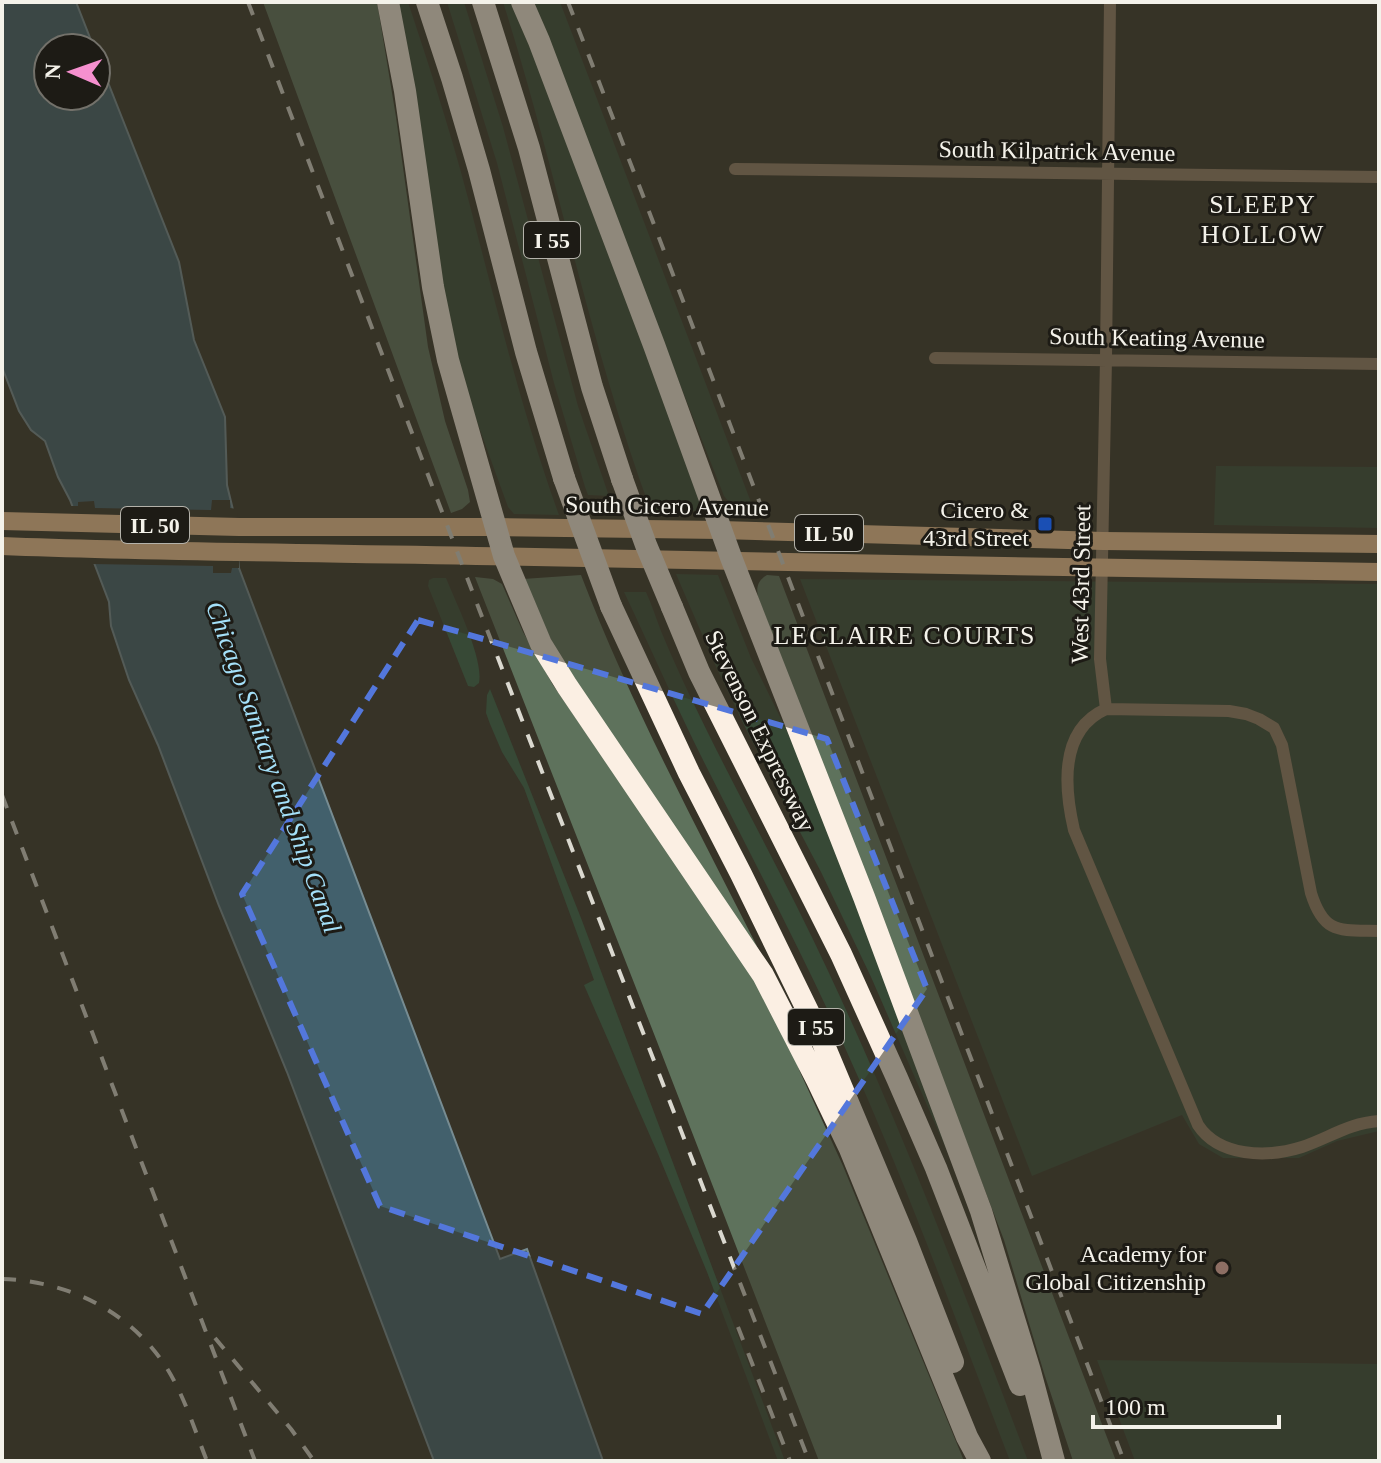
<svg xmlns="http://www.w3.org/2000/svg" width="1381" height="1463" font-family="Georgia,serif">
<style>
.green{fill:#374936}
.forest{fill:#5e725c}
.water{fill:#42606c;stroke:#778c92;stroke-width:2}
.pier{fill:#373327}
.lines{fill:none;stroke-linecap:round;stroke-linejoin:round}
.minor{stroke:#957e66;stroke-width:12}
.primary{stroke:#f8c895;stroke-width:18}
.motorway{stroke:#fbefe3;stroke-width:22}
.rail{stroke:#dad8cf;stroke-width:4;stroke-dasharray:14 14;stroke-linecap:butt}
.motorway-bridge{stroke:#fbefe3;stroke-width:22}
.marked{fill:none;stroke:#5377dc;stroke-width:6;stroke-dasharray:16 10;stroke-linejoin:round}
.transit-dot{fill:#1a4fb4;stroke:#1d1b15;stroke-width:3}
.education-dot{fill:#8d6e63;stroke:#1d1b15;stroke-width:3}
.labels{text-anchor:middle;stroke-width:6;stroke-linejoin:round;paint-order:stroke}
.shield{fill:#1d1b15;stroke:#b4b2aa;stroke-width:2}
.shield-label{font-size:22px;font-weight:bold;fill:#f4f2ea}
.street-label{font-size:24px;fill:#f4f2ea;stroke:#1d1b15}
.poi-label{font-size:24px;fill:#f4f2ea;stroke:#1d1b15;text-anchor:end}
.neighbourhood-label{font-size:26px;letter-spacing:2px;fill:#f4f2ea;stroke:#1d1b15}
.water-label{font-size:26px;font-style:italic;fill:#a4e0f9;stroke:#1d1b15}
</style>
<rect width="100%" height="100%" fill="#373327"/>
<path class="green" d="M 399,2 L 408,2 C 433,77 457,152 476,229 C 501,325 525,421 559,515 L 514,514 L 508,507 L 468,397 L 452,336 L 437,263 Z
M 447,2 L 464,2 L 503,127 L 578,406 L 609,496 L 588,495 L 585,487 L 554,383 L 497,163 Z
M 503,2 L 511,2 L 541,72 L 705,510 L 652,514 C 590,347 557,172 503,2 Z
M 529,2 L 560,2 L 754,510 C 737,509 734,509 724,496 Z
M 1216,466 L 1379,467 L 1379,528 L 1214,525 Z
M 676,574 L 718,575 L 751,658 L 788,733 L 842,858 L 957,1174 L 871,977 L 821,872 L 749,735 L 717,669 Z
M 433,578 L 446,578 C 456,603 484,659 479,683 L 474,687 L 468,686 L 428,586 L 429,580 Z
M 800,579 L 1379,584 L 1379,1131 L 1337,1141 L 1299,1158 L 1223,1158 L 1199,1144 L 1182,1115 L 1032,1176 Z
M 624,592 L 646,592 C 652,605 656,618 661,631 C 710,748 776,858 829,973 C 904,1133 966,1297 1028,1461 L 1010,1461 C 957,1323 907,1185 846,1050 C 802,952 752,858 704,762 C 676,706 651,649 624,592 Z
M 490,689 L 581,918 L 785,1461 L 778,1461 L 707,1272 L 658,1154 L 584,985 L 594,980 L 524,788 L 502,752 L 490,724 L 486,713 L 487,695 Z
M 1097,1360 L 1379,1364 L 1379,1461 L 1135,1461 Z"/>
<path class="forest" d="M 263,2 L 377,2 L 396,117 L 428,347 L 445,421 L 468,490 L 470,502 L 462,509 L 451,513 Z
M 581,575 C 633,711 704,840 769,970 L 563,666 L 523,579 Z
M 767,575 L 779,576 L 1116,1461 L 1073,1461 L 1044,1373 L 1004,1240 L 758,597 C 756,587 758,580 767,575 Z
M 475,577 L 493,579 L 502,584 L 523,632 L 553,685 L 753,975 L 787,1037 L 800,1072 L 843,1166 L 964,1461 L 819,1461 L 656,1039 Z"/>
<path class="water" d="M 2,2 L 76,2 L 94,48 L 48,48 L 48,96 L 96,96 L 96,52 L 179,262 L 194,340 L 225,417 L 227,485 L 234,514 L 239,568 L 500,1259 L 527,1249 L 603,1461 L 434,1461 L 287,1072 L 219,906 L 158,745 L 129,680 L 111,626 L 109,602 L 70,500 L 58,477 L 45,441 L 31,430 L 19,411 L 2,367 Z"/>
<path class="pier" d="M 212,500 L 230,500 L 230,508 L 237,509 L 239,530 L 239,568 L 232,568 L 231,573 L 213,573 L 213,566 L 90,564 L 71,513 L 71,506 L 78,506 L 78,502 L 94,501 L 95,508 L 211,510 Z"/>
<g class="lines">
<path class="minor" d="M 735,169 L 1379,177
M 935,358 L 1379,364
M 1106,709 L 1100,659 L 1106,359 L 1110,2
M 1379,931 C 1340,930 1324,935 1311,893 L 1282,745 L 1274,728 L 1259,719 L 1246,714 L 1229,711 L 1106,709 C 1059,730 1064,787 1074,830 L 1198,1125 C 1219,1157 1267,1158 1302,1147 C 1329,1138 1349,1123 1379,1121"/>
<path class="primary" d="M 2,521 L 239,527 L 496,527 L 721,530 L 1103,541 L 1379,544
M 2,546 C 180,553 357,553 535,557 C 816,562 1098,569 1379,572"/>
<path class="motorway" d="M 388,2 L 405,91 L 433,287 L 448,360 L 504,556 L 541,644 L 567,686 L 763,975 L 817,1080 L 850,1149 L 967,1437 L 980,1461
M 427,2 L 452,78 L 479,170 L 526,352 L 564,478
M 483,2 L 529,148 L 592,387 L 622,479
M 522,2 L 539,41 L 654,345 L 732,560 L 864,897 L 981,1211 L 1030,1371 L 1054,1461
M 611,606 L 689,773 L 741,874 L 821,1038 L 906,1241 L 953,1362
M 672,607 L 699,672 L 841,954 L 897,1078 L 936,1168 L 1020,1385"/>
<path class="rail" d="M 248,2 L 479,609 L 809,1461
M 568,2 L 642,193 L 1124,1461
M 2,795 L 255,1461
M 2,1279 C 69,1281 132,1312 168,1370 C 185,1398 195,1431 207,1461
M 738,1327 L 790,1461
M 215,1338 L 291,1429 L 314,1461"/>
<path class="motorway-bridge" d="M 564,478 L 611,606
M 622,479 L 646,545 L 672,607"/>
</g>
<path d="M0 0H1381V1463H0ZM 418,620 L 827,739 L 927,989 L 702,1314 L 380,1206 L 242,894 Z" fill="#373327" fill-opacity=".55" fill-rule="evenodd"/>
<path class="marked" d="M 418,620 L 827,739 L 927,989 L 702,1314 L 380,1206 L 242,894 Z"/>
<rect class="transit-dot" x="1037" y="516" width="16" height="16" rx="4"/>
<circle class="education-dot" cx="1222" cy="1268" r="8"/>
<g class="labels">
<g class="shield">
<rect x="524" y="222" width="56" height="36" rx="6"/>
<rect x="121" y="507" width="68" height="36" rx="6"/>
<rect x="795" y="515" width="68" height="36" rx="6"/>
<rect x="788" y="1009" width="56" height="36" rx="6"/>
</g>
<g class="shield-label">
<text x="552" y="248">I 55</text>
<text x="155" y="533">IL 50</text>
<text x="829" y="541">IL 50</text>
<text x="816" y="1035">I 55</text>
</g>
<g class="street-label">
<text transform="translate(1057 151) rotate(1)" y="8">South Kilpatrick Avenue</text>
<text transform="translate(1157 338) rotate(1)" y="8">South Keating Avenue</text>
<text transform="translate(667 506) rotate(1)" y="8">South Cicero Avenue</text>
<text transform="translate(1081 584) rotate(-89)" y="8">West 43rd Street</text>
<text transform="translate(760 731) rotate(64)" y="8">Stevenson Expressway</text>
</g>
<g class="poi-label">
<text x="1029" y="518">Cicero &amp;<tspan x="1029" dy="28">43rd Street</tspan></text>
<text x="1206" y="1262">Academy for<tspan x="1206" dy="28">Global Citizenship</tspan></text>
</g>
<g class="neighbourhood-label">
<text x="1263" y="213">SLEEPY<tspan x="1263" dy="30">HOLLOW</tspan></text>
<text x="905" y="644">LECLAIRE COURTS</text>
</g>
<g class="water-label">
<text transform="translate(274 767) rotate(70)" y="9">Chicago Sanitary and Ship Canal</text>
</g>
</g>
<rect width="1381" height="1463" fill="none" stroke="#f4f2ea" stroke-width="8"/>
<g transform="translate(72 72) rotate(272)"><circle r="38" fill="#1d1b15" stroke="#73716a" stroke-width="2"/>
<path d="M0-6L14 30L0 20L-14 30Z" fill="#f690cf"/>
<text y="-12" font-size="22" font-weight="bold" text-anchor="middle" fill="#f4f2ea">N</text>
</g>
<path d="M1093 1415v12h186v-12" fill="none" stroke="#f4f2ea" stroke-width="4"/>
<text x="1105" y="1415" font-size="24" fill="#f4f2ea" stroke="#1d1b15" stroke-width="6" paint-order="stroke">100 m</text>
</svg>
